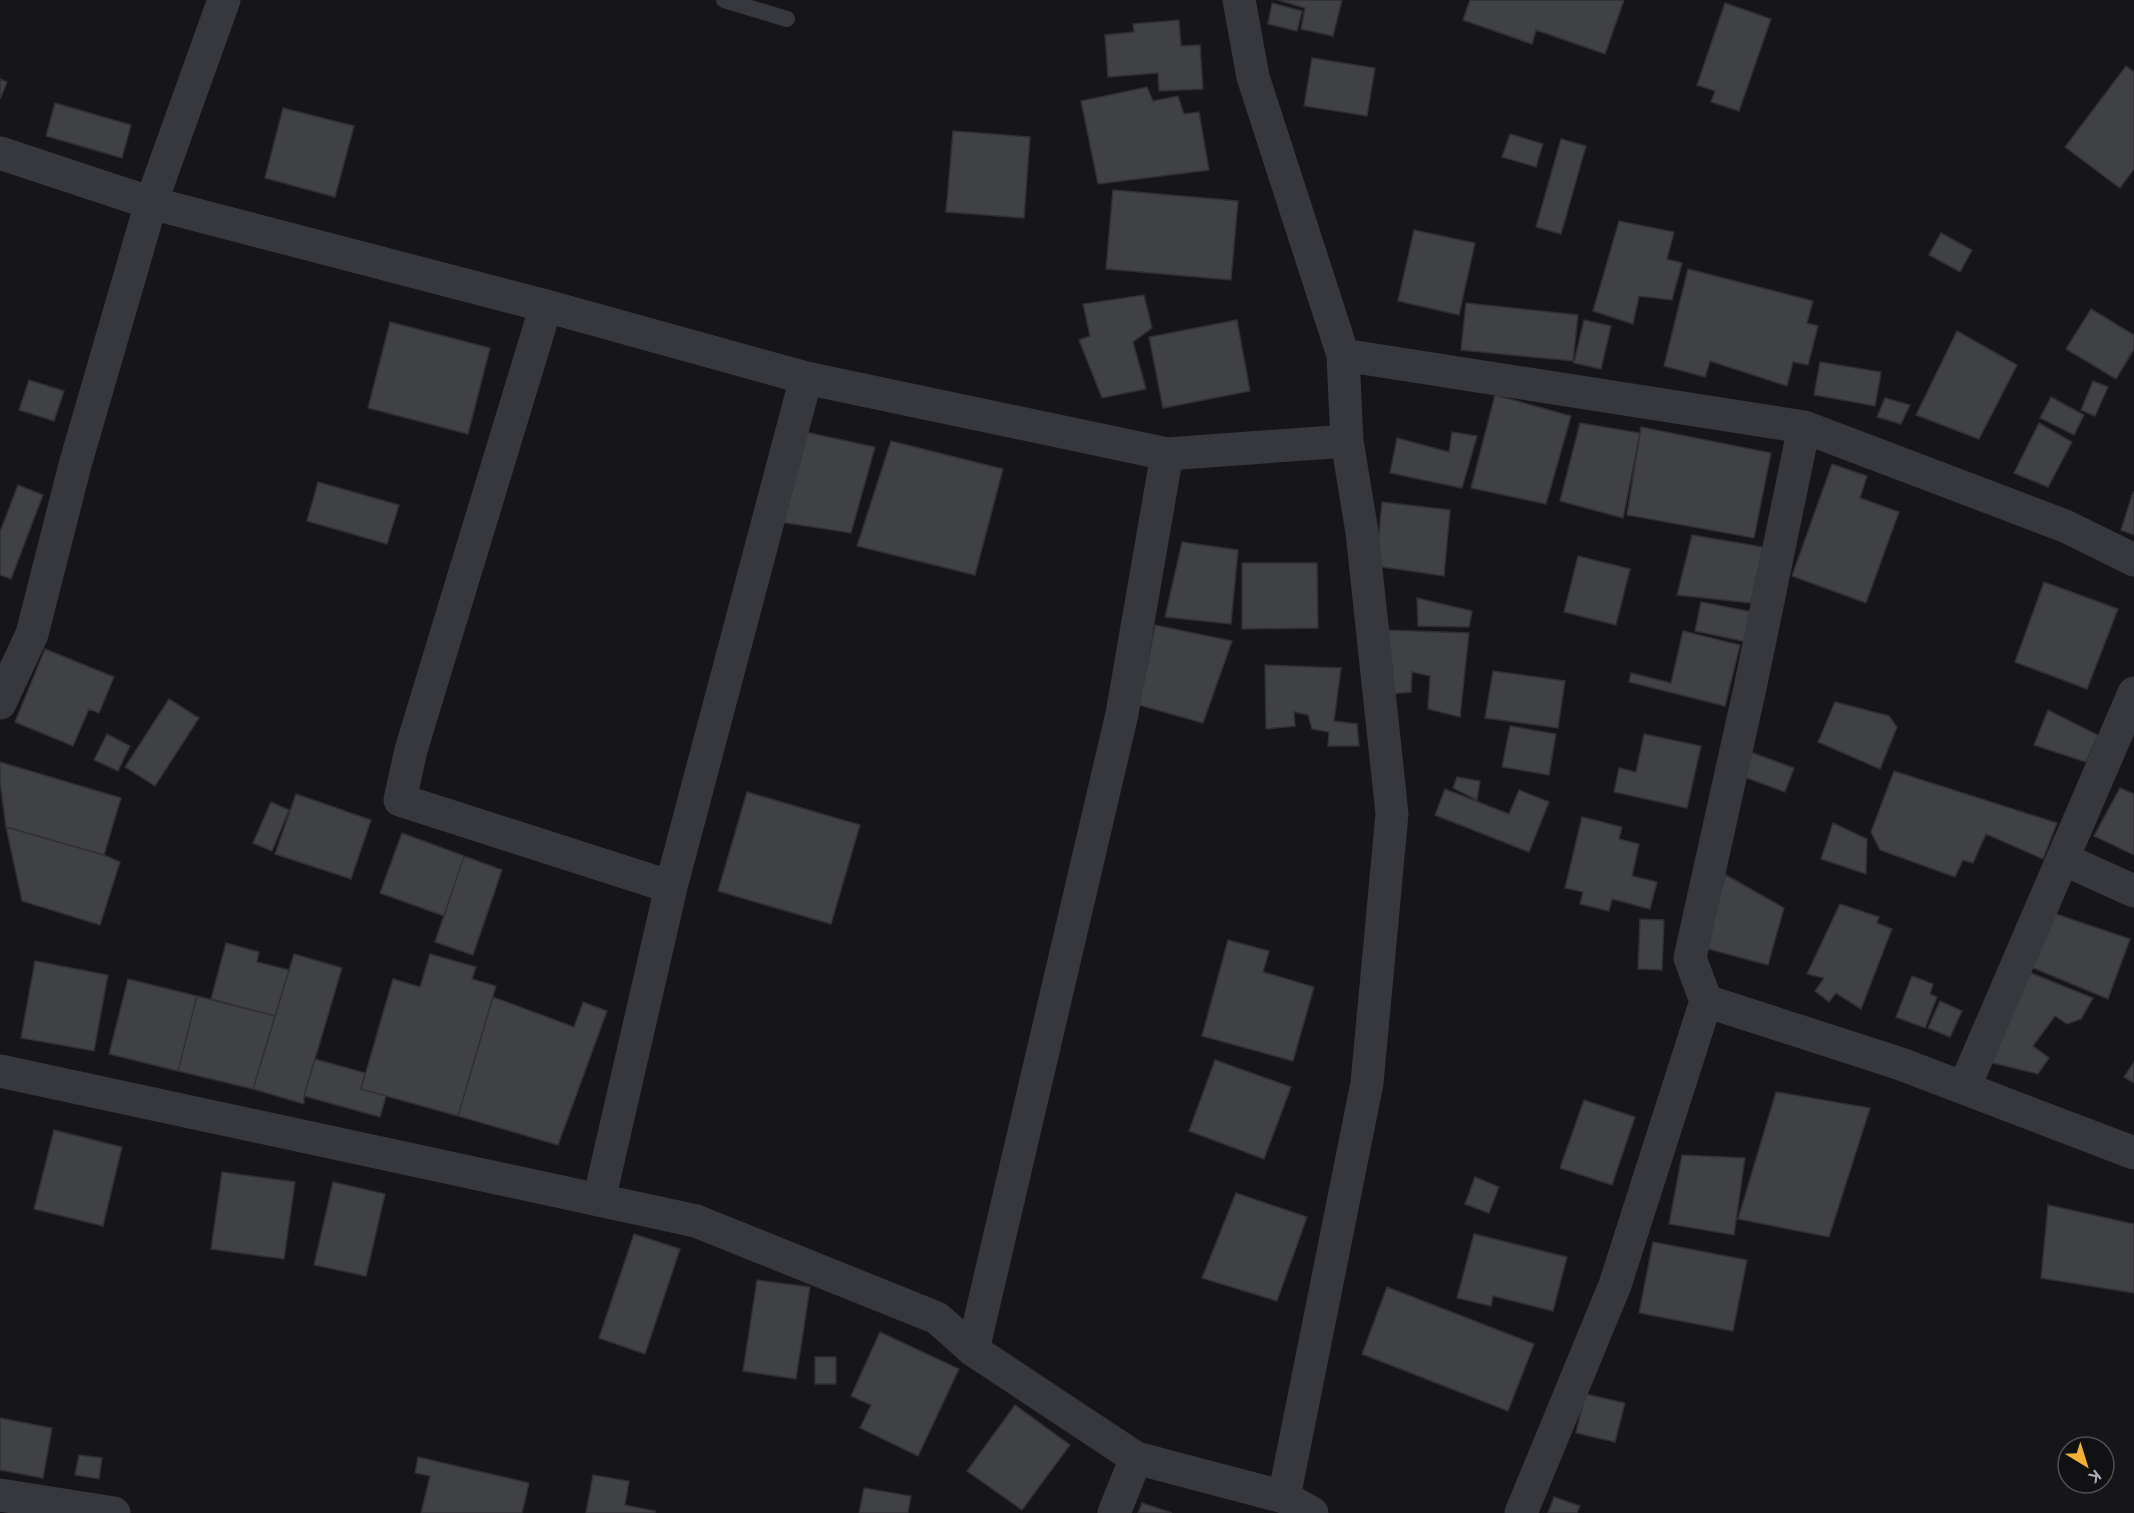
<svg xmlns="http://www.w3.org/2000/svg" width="2134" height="1513" font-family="Figtree,sans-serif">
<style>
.building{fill:#404145;stroke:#303034;stroke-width:1.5}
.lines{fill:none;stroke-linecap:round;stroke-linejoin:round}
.service{stroke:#37383d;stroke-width:16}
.minor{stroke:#37383d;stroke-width:33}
</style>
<rect width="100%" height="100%" fill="#161618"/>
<path class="building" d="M 1278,0 L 1342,0 L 1333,36 L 1301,29 L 1305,8 Z
M 1470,0 L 1624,0 L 1605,54 L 1536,30 L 1532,44 L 1463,20 Z
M 1272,3 L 1302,11 L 1297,31 L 1268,24 Z
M 1725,3 L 1771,19 L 1739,111 L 1711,102 L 1715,91 L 1697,85 Z
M 1179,20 L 1181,46 L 1200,45 L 1203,89 L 1159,91 L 1158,73 L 1108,77 L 1105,35 L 1134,32 L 1133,24 Z
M 1312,58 L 1375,68 L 1367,116 L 1304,106 Z
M 2126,66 L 2134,72 L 2134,169 L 2120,188 L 2065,147 Z
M 0,79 L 7,82 L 0,99 Z
M 1147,87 L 1153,101 L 1178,96 L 1184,114 L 1199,112 L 1209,170 L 1098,184 L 1081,101 Z
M 55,103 L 131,125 L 122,158 L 46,136 Z
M 283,108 L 354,126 L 335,197 L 265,178 Z
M 953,131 L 1030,137 L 1024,218 L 946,212 Z
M 1510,134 L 1543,144 L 1536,167 L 1502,157 Z
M 1561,139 L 1586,146 L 1561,234 L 1536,227 Z
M 1113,190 L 1238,201 L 1231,280 L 1106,269 Z
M 1619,221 L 1674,232 L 1667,259 L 1682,263 L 1672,300 L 1639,296 L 1633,324 L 1593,311 Z
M 1414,230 L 1475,243 L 1459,315 L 1398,301 Z
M 1941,233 L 1972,250 L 1960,272 L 1929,255 Z
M 1688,269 L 1813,301 L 1807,323 L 1818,326 L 1808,365 L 1793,362 L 1787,386 L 1710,361 L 1705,377 L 1664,366 Z
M 1144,295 L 1152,328 L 1133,342 L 1146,389 L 1102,398 L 1079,340 L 1090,336 L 1083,304 Z
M 1466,303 L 1578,315 L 1573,361 L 1461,350 Z
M 2091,309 L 2134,335 L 2134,349 L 2116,379 L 2066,349 Z
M 1237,320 L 1250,391 L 1163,408 L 1149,337 Z
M 1584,320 L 1611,326 L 1601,369 L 1574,363 Z
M 390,322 L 490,348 L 468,434 L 368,408 Z
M 1957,331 L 2017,365 L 1979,439 L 1916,415 Z
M 1820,362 L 1881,372 L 1875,406 L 1814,395 Z
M 29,380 L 64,391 L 54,421 L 19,410 Z
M 2093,381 L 2108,387 L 2095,416 L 2081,410 Z
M 1495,395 L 1571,416 L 1546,504 L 1471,488 Z
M 2051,397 L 2084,415 L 2074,435 L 2040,418 Z
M 1885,398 L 1910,405 L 1901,424 L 1877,417 Z
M 1580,423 L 1640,433 L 1623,518 L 1560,501 Z
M 2039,423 L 2072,442 L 2048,487 L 2014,473 Z
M 1641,427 L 1771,453 L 1754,538 L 1627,515 Z
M 805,432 L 875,447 L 851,533 L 780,522 Z
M 1452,432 L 1477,436 L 1462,488 L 1390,473 L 1397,438 L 1449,452 Z
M 891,441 L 1003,469 L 975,575 L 857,546 Z
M 1832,464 L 1867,476 L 1860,498 L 1899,512 L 1866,603 L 1792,576 Z
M 318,482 L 399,505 L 387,544 L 307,521 Z
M 18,485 L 43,495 L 11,579 L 0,575 L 0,532 Z
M 2133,492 L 2134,492 L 2134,535 L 2121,530 Z
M 1382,502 L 1450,510 L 1444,576 L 1376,566 Z
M 1692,535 L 1763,547 L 1751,603 L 1677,595 Z
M 1182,542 L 1238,550 L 1231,624 L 1165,617 Z
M 1578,556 L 1630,569 L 1616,625 L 1564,612 Z
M 1242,563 L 1317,563 L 1318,628 L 1242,629 Z
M 2044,582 L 2118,609 L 2087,689 L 2015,662 Z
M 1417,598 L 1472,611 L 1469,627 L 1418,626 Z
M 1701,602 L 1753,612 L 1747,642 L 1695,631 Z
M 1155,625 L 1232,641 L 1203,723 L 1139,705 Z
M 1385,630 L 1469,633 L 1460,717 L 1428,709 L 1430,676 L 1412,672 L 1411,692 L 1391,694 Z
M 1683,631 L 1740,645 L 1725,706 L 1629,682 L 1631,673 L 1671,683 Z
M 45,649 L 114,677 L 99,713 L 89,709 L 73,746 L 15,722 Z
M 1265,665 L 1341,668 L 1334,721 L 1357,724 L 1359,746 L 1328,746 L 1329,732 L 1312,729 L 1308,715 L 1294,712 L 1295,726 L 1266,729 Z
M 1493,671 L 1565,681 L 1558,728 L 1485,718 Z
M 169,699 L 199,718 L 155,786 L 125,767 Z
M 1835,702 L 1889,716 L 1897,727 L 1880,769 L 1818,742 Z
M 2048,710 L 2098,735 L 2086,762 L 2034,745 Z
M 1510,726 L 1556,734 L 1549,775 L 1502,767 Z
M 107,734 L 130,746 L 118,771 L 94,760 Z
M 1644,734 L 1701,746 L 1687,808 L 1614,792 L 1619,768 L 1636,772 Z
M 1745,750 L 1794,768 L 1785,792 L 1736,774 Z
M 0,762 L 121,798 L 104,855 L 6,827 L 0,782 Z
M 1894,771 L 2057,823 L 2043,859 L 1986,834 L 1973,863 L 1963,860 L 1955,877 L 1880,850 L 1871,832 Z
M 1457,777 L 1480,781 L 1477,800 L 1453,788 Z
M 2120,788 L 2134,794 L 2134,855 L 2094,836 Z
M 1445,789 L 1509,814 L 1519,790 L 1549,802 L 1529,852 L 1435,815 Z
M 747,792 L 860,825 L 831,924 L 718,891 Z
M 296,794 L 371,820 L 351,879 L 275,854 Z
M 271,802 L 289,810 L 272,851 L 253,843 Z
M 1582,817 L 1622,827 L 1619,839 L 1639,844 L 1632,876 L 1657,882 L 1650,909 L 1612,899 L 1609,911 L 1580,904 L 1583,892 L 1565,888 Z
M 1833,823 L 1867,839 L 1866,874 L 1821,859 Z
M 6,827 L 104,855 L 120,862 L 100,925 L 22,901 Z
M 402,833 L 464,856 L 444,916 L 380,893 Z
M 464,856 L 502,870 L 473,955 L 435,942 Z
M 1726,875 L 1784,908 L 1768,965 L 1701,947 Z
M 1840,904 L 1879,917 L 1877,923 L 1892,929 L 1861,1009 L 1836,993 L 1829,1002 L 1815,991 L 1824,978 L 1807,974 Z
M 2050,912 L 2130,939 L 2108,999 L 2031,967 Z
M 1640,919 L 1664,920 L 1662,970 L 1638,969 Z
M 1228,940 L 1269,951 L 1263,972 L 1314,987 L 1293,1061 L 1202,1036 Z
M 226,943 L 259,952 L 257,962 L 289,970 L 275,1016 L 211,999 Z
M 294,954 L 342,968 L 304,1096 L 304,1104 L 253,1089 Z
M 430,954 L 476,967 L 472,979 L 496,986 L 458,1116 L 361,1089 L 393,979 L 420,987 Z
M 35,961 L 108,975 L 94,1051 L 21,1038 Z
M 2026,971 L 2093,998 L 2081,1019 L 2067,1024 L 2055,1016 L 2033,1046 L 2049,1058 L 2038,1074 L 1985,1061 Z
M 1912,976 L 1933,984 L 1930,994 L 1937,997 L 1925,1028 L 1896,1017 Z
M 128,979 L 197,996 L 178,1071 L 109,1054 Z
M 197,996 L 275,1016 L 253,1089 L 178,1071 Z
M 493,997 L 574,1027 L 583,1002 L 607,1011 L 558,1145 L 458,1116 Z
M 1940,1001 L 1962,1011 L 1950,1037 L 1928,1028 Z
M 315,1059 L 365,1073 L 361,1089 L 386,1096 L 380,1117 L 304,1096 Z
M 1215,1060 L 1291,1087 L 1264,1159 L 1189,1131 Z
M 2134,1062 L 2134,1083 L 2124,1077 Z
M 1776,1092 L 1870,1108 L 1829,1237 L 1738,1219 Z
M 1584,1100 L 1635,1117 L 1612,1185 L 1560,1168 Z
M 54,1130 L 122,1147 L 103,1226 L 34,1209 Z
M 1682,1155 L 1745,1158 L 1734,1235 L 1669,1224 Z
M 222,1172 L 295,1182 L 284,1259 L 211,1249 Z
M 1475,1177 L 1499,1187 L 1489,1213 L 1465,1204 Z
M 333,1182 L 385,1194 L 366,1276 L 314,1265 Z
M 1236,1193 L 1307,1217 L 1277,1301 L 1202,1278 Z
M 2048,1205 L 2134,1224 L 2134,1293 L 2041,1278 Z
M 634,1234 L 680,1249 L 645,1354 L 599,1338 Z
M 1474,1234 L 1567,1257 L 1553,1311 L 1493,1296 L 1491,1306 L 1457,1298 Z
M 1653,1242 L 1747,1260 L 1733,1331 L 1639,1313 Z
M 757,1280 L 810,1287 L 796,1379 L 743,1371 Z
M 1387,1287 L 1534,1344 L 1508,1411 L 1362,1354 Z
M 880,1332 L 959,1369 L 918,1456 L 860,1428 L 871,1405 L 851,1396 Z
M 815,1357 L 836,1357 L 836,1384 L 815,1384 Z
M 1585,1394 L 1625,1403 L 1615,1442 L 1576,1433 Z
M 1015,1405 L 1070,1445 L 1022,1510 L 967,1471 Z
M 0,1418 L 52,1428 L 43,1478 L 0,1470 Z
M 79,1455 L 102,1458 L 99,1479 L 75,1475 Z
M 418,1457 L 529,1483 L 522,1513 L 421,1513 L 430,1476 L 415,1473 Z
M 593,1475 L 629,1481 L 625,1505 L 655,1511 L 655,1513 L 586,1513 Z
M 864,1488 L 911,1496 L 908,1513 L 859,1513 Z
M 1554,1497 L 1580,1506 L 1577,1513 L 1548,1513 Z
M 1142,1503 L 1172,1513 L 1138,1513 Z"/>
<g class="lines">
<path class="service" d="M 724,0 L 787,19"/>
<path class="minor" d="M 1239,0 L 1253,77 L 1343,355 L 1347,441 L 1362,532 L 1392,814 L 1367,1083 L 1284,1497
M 0,153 L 151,203 L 546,306 L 806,378 L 1167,454 L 1347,441
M 546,306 L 411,750 L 400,800 L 671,887
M 1343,355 L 1804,427 L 2065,526 L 2134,560
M 0,703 L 32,634 L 75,465 L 151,203 L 224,0
M 2063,859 L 2134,891
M 1706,1001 L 1901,1064 L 2134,1153
M 0,1071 L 696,1221 L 937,1318 L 973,1350 L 1136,1458 L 1284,1497 L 1312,1513
M 1964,1088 L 2134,693
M 599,1200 L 671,887 L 806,378
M 973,1350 L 1122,714 L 1167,454
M 0,1495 L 114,1513
M 1114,1513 L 1136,1458
M 1521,1513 L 1615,1285 L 1706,1001 L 1690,958 L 1750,688 L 1804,427"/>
</g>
<g transform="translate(2086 1465) rotate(142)"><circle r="28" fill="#111113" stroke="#4d4f55" stroke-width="1.5"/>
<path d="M0-4.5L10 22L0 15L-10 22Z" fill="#f2b134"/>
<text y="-9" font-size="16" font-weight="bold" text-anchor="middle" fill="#a8adb8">K</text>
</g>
</svg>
